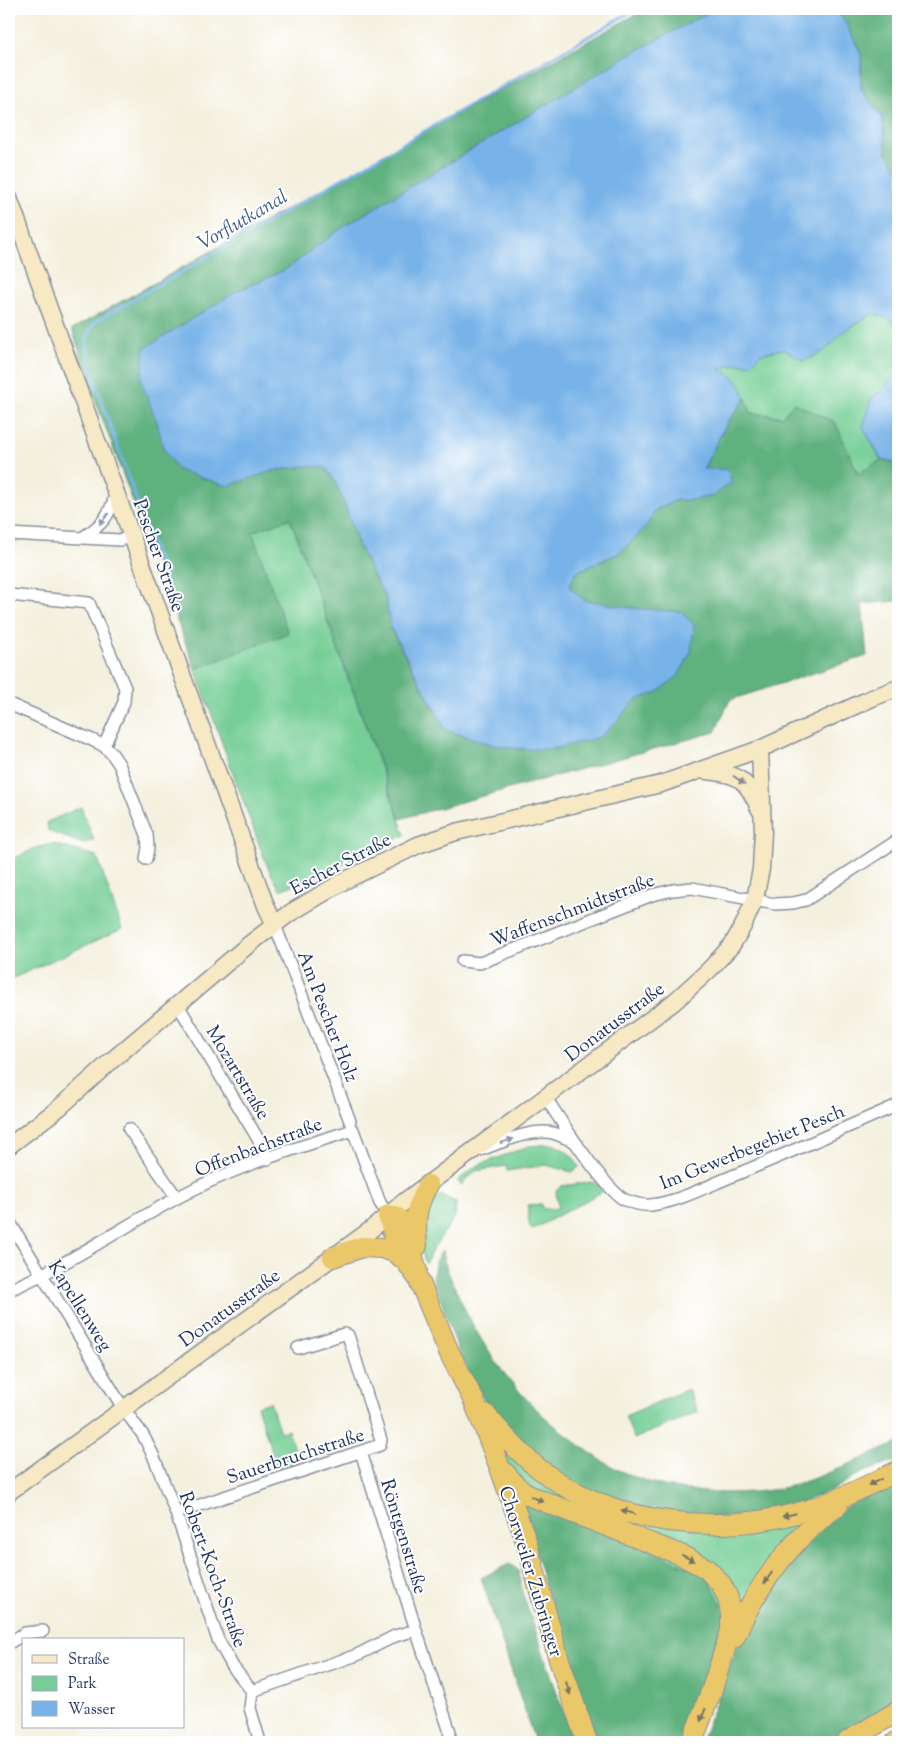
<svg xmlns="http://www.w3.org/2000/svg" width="907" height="1751" font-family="'Sorts Mill Goudy',serif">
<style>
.green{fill:#74ce95;stroke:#487e7a}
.forest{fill:#5fb17e;stroke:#3d706e}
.water{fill:#77b2e8;stroke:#4970a3}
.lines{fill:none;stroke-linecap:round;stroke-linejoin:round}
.stream{stroke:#77b2e8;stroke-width:3}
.street-casing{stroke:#88909e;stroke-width:14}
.secondary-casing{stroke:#88909e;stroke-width:19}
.highway-casing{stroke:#88909e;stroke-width:22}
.street{stroke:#fff;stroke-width:11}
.secondary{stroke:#f7e9c3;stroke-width:16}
.highway{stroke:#eac769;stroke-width:20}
.oneway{fill:#8d97ae}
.oneway2{fill:#898c90}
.oneway3{fill:#787363}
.labels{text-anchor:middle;stroke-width:4;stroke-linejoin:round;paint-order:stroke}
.street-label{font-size:19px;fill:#1b2f5e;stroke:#fff}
.water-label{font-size:20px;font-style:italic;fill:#3b5d8e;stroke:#fff}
</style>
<rect width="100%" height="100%" fill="#fff"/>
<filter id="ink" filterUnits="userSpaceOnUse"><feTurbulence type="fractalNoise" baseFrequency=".02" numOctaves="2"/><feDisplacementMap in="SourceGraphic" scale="10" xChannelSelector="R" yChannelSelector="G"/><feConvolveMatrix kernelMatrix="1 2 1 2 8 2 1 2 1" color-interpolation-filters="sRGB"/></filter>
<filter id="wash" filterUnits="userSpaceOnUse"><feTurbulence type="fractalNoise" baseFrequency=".0096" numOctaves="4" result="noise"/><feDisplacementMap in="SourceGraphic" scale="20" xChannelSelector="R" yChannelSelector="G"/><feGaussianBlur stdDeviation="1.12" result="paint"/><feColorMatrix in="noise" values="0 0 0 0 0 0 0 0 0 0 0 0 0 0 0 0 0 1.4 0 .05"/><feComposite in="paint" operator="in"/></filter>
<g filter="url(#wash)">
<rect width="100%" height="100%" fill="#f4f0de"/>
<path class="green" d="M 873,313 L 894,321 L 898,329 L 898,370 L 894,378 L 871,399 L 863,427 L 881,460 L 858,474 L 835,422 L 751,413 L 746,398 L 719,369 L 732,364 L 751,364 L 762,353 L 784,349 L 824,351 L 846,330 Z
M 290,518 L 405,835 L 325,873 L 280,890 L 269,870 L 260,847 L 195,669 L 287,633 L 252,532 Z
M 81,807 L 94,840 L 83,844 L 48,831 L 47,822 Z
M 52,844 L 97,856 L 122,929 L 9,980 L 9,861 L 35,848 Z
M 552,1144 C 563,1148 574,1155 579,1167 L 572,1172 L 546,1165 L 507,1171 L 506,1166 L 476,1171 L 461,1185 L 457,1181 L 476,1166 L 529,1146 Z
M 591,1182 L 601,1186 L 602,1192 L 532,1230 L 529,1224 L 528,1205 L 542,1204 L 543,1209 L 558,1208 L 556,1191 L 561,1186 Z
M 440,1195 L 456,1202 L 455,1217 L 432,1250 L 426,1264 L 421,1250 L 427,1214 L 432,1203 Z
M 688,1389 L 698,1412 L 634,1439 L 625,1416 Z
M 270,1402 L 280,1432 L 288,1430 L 299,1464 L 278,1471 L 257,1406 Z
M 501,1439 L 538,1473 L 819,1511 L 737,1614 L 540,1496 L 507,1466 Z"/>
<path class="forest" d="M 645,9 L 715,9 L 629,55 L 343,227 L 285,270 L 237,291 L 157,422 L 164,450 L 252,477 L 272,471 L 304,466 L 325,466 L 335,481 L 346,508 L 358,544 L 372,573 L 386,598 L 390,628 L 446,730 L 494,745 L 519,749 L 600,737 L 617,721 L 635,699 L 656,693 L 631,608 L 583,600 L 569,587 L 576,572 L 619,553 L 646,527 L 655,510 L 676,500 L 692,500 C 706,461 720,430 746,398 L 751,413 L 782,417 L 794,403 L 835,422 L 858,474 L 881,460 L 898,463 L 898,601 L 862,604 L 867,656 L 730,700 L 715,732 L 400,819 L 290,518 L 252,532 L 288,633 L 195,669 L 96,402 L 72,329 Z
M 835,9 L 898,9 L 896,29 L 898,31 L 898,171 L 887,153 L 882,117 L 861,90 L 861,54 L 844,20 Z
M 442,1250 C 444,1265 451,1279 457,1292 C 483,1352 520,1401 572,1439 C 585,1449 598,1459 613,1467 C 657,1491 714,1496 763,1491 C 806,1487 858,1459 898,1443 L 898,1460 L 859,1474 L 835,1489 L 773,1514 L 671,1517 L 570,1483 L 497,1420 L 482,1396 L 459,1353 L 433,1278 L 435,1264 Z
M 898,1478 L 898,1705 L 836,1742 L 701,1742 L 740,1638 L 791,1558 L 845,1508 L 865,1496 Z
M 517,1493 L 706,1575 L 727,1616 L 683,1742 L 593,1742 Z
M 509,1564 C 523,1569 520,1582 523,1594 L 574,1742 L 535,1742 L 481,1578 Z"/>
<path class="water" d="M 715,9 L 835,9 L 844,20 L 861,54 L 861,90 L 882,117 L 887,153 L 898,171 L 898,329 L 894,321 L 873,313 L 846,330 L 824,351 L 804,361 L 784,349 L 762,353 L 751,364 L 732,364 L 720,369 L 737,380 L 746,398 L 728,421 L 703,469 L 728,469 L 732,482 L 713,496 L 692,500 L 676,500 L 655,510 L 646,527 L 619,553 L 576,572 L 569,587 L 584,600 L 631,608 L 681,612 L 694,625 L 691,652 L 678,676 L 656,693 L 635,700 L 617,721 L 600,737 L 553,749 L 519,749 L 494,745 L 446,730 L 390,627 L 386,598 L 372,573 L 358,544 L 346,508 L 335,481 L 325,467 L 304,466 L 272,471 L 227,486 L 178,470 L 164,450 L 157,422 L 141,381 L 145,348 L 237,291 L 285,270 L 343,227 L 629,55 Z
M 898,370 L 898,463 L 881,460 L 863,427 L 871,399 L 893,379 Z"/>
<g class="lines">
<path class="stream" d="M 167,573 L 163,570 L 156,556 L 94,380 L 86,344 L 89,331 L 96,321 L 636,9"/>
</g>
</g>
<g filter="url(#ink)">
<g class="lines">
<g class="street-casing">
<path id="street" d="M 9,534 L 120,540 L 132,537
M 82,538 C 103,524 109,517 116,493
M 9,595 L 89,603 L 125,688 L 124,702 L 104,746
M 9,704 L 92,740 L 104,746 L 112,754 L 119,764 L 147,835 L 148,848 L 146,859
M 275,925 L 350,1121
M 462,961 L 480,963 L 652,895 L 673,890 L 692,888 L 775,904 L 793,903 L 806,900 L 898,840
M 178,1005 L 258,1139 L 268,1159
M 546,1098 C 561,1121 604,1189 625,1200 C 633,1203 643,1206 651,1205 C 677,1202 706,1187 730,1177 C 787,1154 842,1129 898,1105
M 129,1129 L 177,1198
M 480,1150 C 500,1143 532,1128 553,1133 C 560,1135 568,1139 575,1142
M 9,1221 L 123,1408 L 143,1435 L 153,1455 L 176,1513 L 218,1640 L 233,1667 L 252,1691
M 9,1290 C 74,1262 132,1220 196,1188 C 246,1163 300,1147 353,1130 L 380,1203 L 388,1215
M 361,1452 L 416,1630 L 450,1732 L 448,1742
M 176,1513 L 380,1445 L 381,1440 L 348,1335 L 344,1334 L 298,1348
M 9,1643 L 25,1633 L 43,1631
M 252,1691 L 357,1655 L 395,1636 L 416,1630
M 252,1691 L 250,1708 L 260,1742"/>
</g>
<g class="secondary-casing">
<path id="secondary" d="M 9,198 L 266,906 L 275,925
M 706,771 C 740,774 746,779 760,810
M 9,1146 L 59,1108 L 111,1061 L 247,946 L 290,913 L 344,881 L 418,845 L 456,832 L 661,784 L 760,749 L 872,698 L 898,688
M 9,1492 L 369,1231 L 405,1201 L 674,1002 L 709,970 L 732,945 L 743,926 L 755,899 L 761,869 L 763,832 L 760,749"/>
</g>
<g class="highway-casing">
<path id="highway" d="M 417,1246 C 415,1221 415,1207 428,1185
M 333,1257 L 362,1247 L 382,1248 L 394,1252 L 405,1260 L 418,1278 L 449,1352 L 474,1401 L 500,1468 L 526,1541 L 559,1660 L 587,1742
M 405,1260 L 393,1232 L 388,1215 L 398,1218 L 404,1226 L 417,1271
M 485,1414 C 501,1433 518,1452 538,1468 C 612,1526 719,1537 808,1510 C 841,1500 868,1485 898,1471
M 505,1473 L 517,1487 L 530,1496 L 681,1555 L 707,1569 L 721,1584 L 728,1598 L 731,1614 L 731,1630 L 711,1692 L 692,1742
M 734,1638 C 757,1585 792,1539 838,1505
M 847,1742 L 898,1711
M 896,1742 L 898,1741"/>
</g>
<use href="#street" class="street"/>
<use href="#secondary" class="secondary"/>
<use href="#highway" class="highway"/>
</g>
<defs><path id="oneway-solid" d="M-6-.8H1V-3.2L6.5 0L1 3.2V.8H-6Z" transform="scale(1.25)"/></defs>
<g class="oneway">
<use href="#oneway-solid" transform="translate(104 519) rotate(130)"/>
<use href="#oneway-solid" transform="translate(507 1141) rotate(-18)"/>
</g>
<use class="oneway2" href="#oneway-solid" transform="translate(739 780) rotate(36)"/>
<g class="oneway3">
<use href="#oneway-solid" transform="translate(875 1482) rotate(153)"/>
<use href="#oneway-solid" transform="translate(537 1499) rotate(25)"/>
<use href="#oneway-solid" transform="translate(628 1512) rotate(-163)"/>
<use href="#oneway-solid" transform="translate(789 1515) rotate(167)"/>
<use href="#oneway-solid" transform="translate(688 1558) rotate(26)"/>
<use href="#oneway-solid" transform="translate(768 1578) rotate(125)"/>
<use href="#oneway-solid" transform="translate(568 1688) rotate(72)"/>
<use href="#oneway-solid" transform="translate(703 1715) rotate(111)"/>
</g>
</g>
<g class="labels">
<g class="street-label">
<text transform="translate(160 555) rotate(70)" y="7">Pescher Straße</text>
<text transform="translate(340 863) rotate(-28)" y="7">Escher Straße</text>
<text transform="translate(572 909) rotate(-21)" y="7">Waffenschmidtstraße</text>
<text transform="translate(329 1016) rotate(69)" y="7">Am Pescher Holz</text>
<text transform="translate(614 1021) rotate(-37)" y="7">Donatusstraße</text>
<text transform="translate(239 1072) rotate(59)" y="7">Mozartstraße</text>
<text transform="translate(258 1146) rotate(-21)" y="7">Offenbachstraße</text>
<text transform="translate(752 1146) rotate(-22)" y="7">Im Gewerbegebiet Pesch</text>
<text transform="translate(81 1305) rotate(58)" y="7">Kapellenweg</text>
<text transform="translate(229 1307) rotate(-36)" y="7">Donatusstraße</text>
<text transform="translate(295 1455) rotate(-18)" y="7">Sauerbruchstraße</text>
<text transform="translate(405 1536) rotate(73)" y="7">Röntgenstraße</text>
<text transform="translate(214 1569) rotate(70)" y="7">Robert-Koch-Straße</text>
<text transform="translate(532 1571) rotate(73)" y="7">Chorweiler Zubringer</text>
</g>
<g class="water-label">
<text transform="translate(242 219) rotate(-30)" y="7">Vorflutkanal</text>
</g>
</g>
<rect width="907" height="1751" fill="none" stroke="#fff" stroke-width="30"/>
<rect x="22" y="1638" width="162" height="90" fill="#ffffff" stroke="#a4acbf"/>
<rect x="32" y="1655" width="25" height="8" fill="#f7e9c3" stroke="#a4acbf"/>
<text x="68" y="1664" font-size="15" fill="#1b2f5e">Straße</text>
<rect x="32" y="1676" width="25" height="15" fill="#74ce95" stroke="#a4acbf"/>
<text x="68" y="1688" font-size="15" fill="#1b2f5e">Park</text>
<rect x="32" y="1701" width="25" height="15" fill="#77b2e8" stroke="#a4acbf"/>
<text x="68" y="1714" font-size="15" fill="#1b2f5e">Wasser</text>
</svg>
